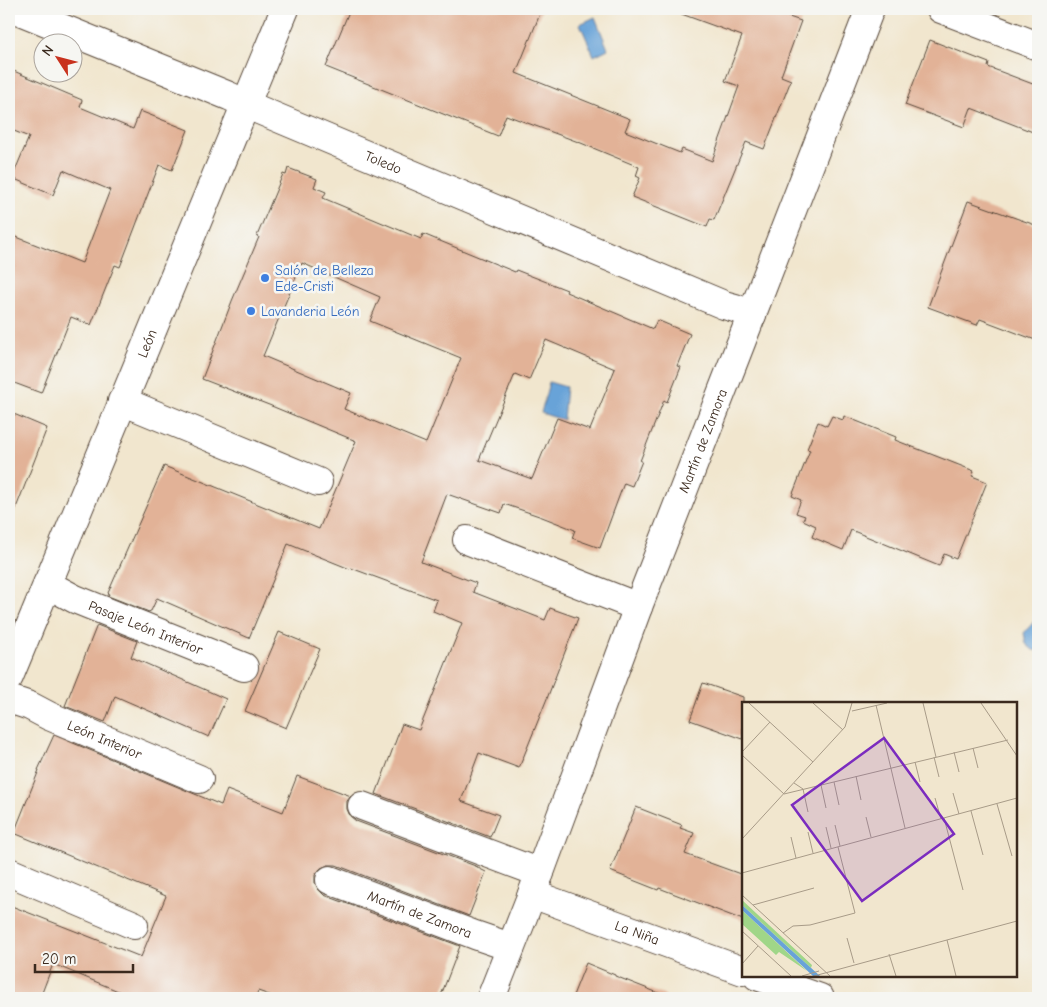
<svg xmlns="http://www.w3.org/2000/svg" width="1047" height="1007" font-family="'Comic Neue',sans-serif">
<style>
.water{fill:#68a3d8;stroke:#52667b}
.building{fill:#e2b297;fill-rule:evenodd}
.lines{fill:none;stroke-linecap:round;stroke-linejoin:round}
.minor-casing{stroke:#564638;stroke-width:30}
.tertiary-casing{stroke:#564638;stroke-width:30}
.minor{stroke:#fff;stroke-width:28}
.tertiary{stroke:#fff;stroke-width:28}
.shop-dot{fill:#3f7fe0;stroke:#f6f6f2;stroke-width:2}
.labels{text-anchor:middle;stroke-width:5;stroke-linejoin:round;paint-order:stroke}
.street-label{font-size:14px;fill:#3b2a1e;stroke:#f6f6f2}
.shop-label{font-size:14px;fill:#366cbe;stroke:#f6f6f2;text-anchor:start}
.inset-road{fill:none;stroke:#a89b88;stroke-width:1}
.view{fill:#7b2cbf;fill-opacity:0.15;stroke:#7b2cbf;stroke-width:2.5}
.inset-edge{fill:none;stroke:#3b2a1e;stroke-width:2.5}
</style>
<rect width="100%" height="100%" fill="#f6f6f2"/>
<filter id="ink" filterUnits="userSpaceOnUse"><feTurbulence type="fractalNoise" baseFrequency=".02" numOctaves="2"/><feDisplacementMap in="SourceGraphic" scale="10" xChannelSelector="R" yChannelSelector="G"/><feConvolveMatrix kernelMatrix="1 2 1 2 8 2 1 2 1" color-interpolation-filters="sRGB"/></filter>
<filter id="wash" filterUnits="userSpaceOnUse"><feTurbulence type="fractalNoise" baseFrequency=".0096" numOctaves="4" result="noise"/><feDisplacementMap in="SourceGraphic" scale="20" xChannelSelector="R" yChannelSelector="G"/><feGaussianBlur stdDeviation="1.12" result="paint"/><feColorMatrix in="noise" values="0 0 0 0 0 0 0 0 0 0 0 0 0 0 0 0 0 1.4 0 .05"/><feComposite in="paint" operator="in"/></filter>
<g filter="url(#wash)">
<rect width="100%" height="100%" fill="#f1e6ce"/>
<path class="water" d="M 595,17 L 608,49 L 594,56 L 580,24 Z
M 549,382 L 566,387 L 563,420 L 541,413 Z
M 1038,617 L 1038,651 L 1033,650 L 1026,644 L 1024,633 Z"/>
<g id="blocks">
<path class="building" d="M 350,9 L 542,9 L 516,73 L 630,119 L 625,131 L 680,153 L 682,149 L 712,161 L 739,86 L 725,81 L 742,36 L 676,12 L 677,9 L 765,9 L 801,21 L 781,76 L 791,80 L 764,149 L 746,142 L 714,220 L 710,219 L 707,227 L 632,197 L 640,178 L 636,176 L 639,167 L 581,143 L 506,115 L 498,136 L 326,67 Z
M 930,40 L 989,63 L 988,67 L 1038,86 L 1038,134 L 971,108 L 964,127 L 905,105 Z
M 9,69 L 82,100 L 80,107 L 133,129 L 140,111 L 188,130 L 172,170 L 159,165 L 120,267 L 115,265 L 91,325 L 71,317 L 41,393 L 9,381 L 9,234 L 82,263 L 110,190 L 63,170 L 53,195 L 12,178 L 29,137 L 9,129 Z
M 288,168 L 317,179 L 314,187 L 326,192 L 323,198 L 421,239 L 423,234 L 515,272 L 516,270 L 567,290 L 566,292 L 653,329 L 657,320 L 690,334 L 677,366 L 681,367 L 667,402 L 664,400 L 640,461 L 642,461 L 632,486 L 624,483 L 600,548 L 572,538 L 575,530 L 542,517 L 504,504 L 501,513 L 447,494 L 421,562 L 476,583 L 473,592 L 545,620 L 550,608 L 578,618 L 548,696 L 519,768 L 479,753 L 461,801 L 499,815 L 490,837 L 376,794 L 402,724 L 419,730 L 462,623 L 433,611 L 437,600 L 351,568 L 350,569 L 288,544 L 249,638 L 157,598 L 151,611 L 150,611 L 149,612 L 108,596 L 109,594 L 108,593 L 164,466 L 319,529 L 338,484 L 356,441 L 269,405 L 202,379 L 232,301 L 259,237 L 257,236 L 283,174 L 286,175 ZM 302,263 L 380,297 L 370,321 L 461,358 L 426,443 L 344,409 L 351,393 L 263,356 ZM 546,340 L 615,369 L 590,430 L 557,418 L 532,479 L 479,460 L 515,374 L 529,380 Z
M 968,201 L 1038,226 L 1038,341 L 980,319 L 977,325 L 928,307 Z
M 9,412 L 47,428 L 11,521 L 9,521 Z
M 832,416 L 843,420 L 844,416 L 896,437 L 895,440 L 974,471 L 972,476 L 987,482 L 956,559 L 944,554 L 939,566 L 851,530 L 843,550 L 812,537 L 816,526 L 803,520 L 805,516 L 796,513 L 801,500 L 792,496 L 810,450 L 807,449 L 818,422 L 827,426 Z
M 97,625 L 137,641 L 131,657 L 226,699 L 209,737 L 115,696 L 105,722 L 65,706 Z
M 279,632 L 320,649 L 286,728 L 245,711 Z
M 703,683 L 743,697 L 743,739 L 690,720 Z
M 54,735 L 221,805 L 227,790 L 283,812 L 297,776 L 351,796 L 347,801 L 347,809 L 350,816 L 356,821 L 478,867 L 478,868 L 486,872 L 469,916 L 336,865 L 328,865 L 321,868 L 315,875 L 315,883 L 318,889 L 324,895 L 460,946 L 440,998 L 278,998 L 258,991 L 255,998 L 135,998 L 53,964 L 40,998 L 9,998 L 9,905 L 141,957 L 166,896 L 14,833 L 39,770 L 38,770 Z
M 636,807 L 682,825 L 680,828 L 694,833 L 685,854 L 743,875 L 743,920 L 659,888 L 658,890 L 610,871 Z
M 586,963 L 615,975 L 615,976 L 666,996 L 666,998 L 572,998 Z"/>
</g>
</g>
<g filter="url(#ink)">
<use href="#blocks" fill-opacity="0" stroke="#564638" stroke-width="1"/>
<g class="lines">
<g class="minor-casing">
<g id="minor">
<path id="s1" d="M 15,9 L 229,96 L 259,110 L 724,305 L 735,308 L 752,315"/>
<path d="M 941,9 L 1038,46"/>
<path d="M 122,401 L 318,482"/>
<path d="M 467,540 L 638,607"/>
<path id="s2" d="M 47,584 L 75,599 L 244,667"/>
<path id="s3" d="M 9,677 L 285,9"/>
<path id="s4" d="M 9,699 L 30,706 L 49,716 L 199,779"/>
<path d="M 362,806 L 540,873"/>
<path d="M 9,872 L 134,925"/>
<path id="s5" d="M 330,880 L 475,935 L 510,947"/>
<path id="s6" d="M 532,894 L 743,971"/>
<path d="M 757,976 L 820,998"/>
</g>
</g>
<g class="tertiary-casing">
<g id="tertiary">
<path id="s7" d="M 491,998 L 532,894 L 638,607 L 742,340 L 870,9"/>
</g>
</g>
<use href="#minor" class="minor"/>
<use href="#tertiary" class="tertiary"/>
</g>
</g>
<g class="shop-dot">
<circle cx="265" cy="278" r="5"/>
<circle cx="251" cy="311" r="5"/>
</g>
<g class="labels">
<g class="street-label">
<text dy="5" stroke="none"><textPath href="#s1" startOffset="399">Toledo</textPath></text>
<text dy="5" stroke="none"><textPath href="#s3" startOffset="361">León</textPath></text>
<text dy="5" stroke="none"><textPath href="#s7" startOffset="596">Martín de Zamora</textPath></text>
<text dy="5" stroke="none"><textPath href="#s2" startOffset="108">Pasaje León Interior</textPath></text>
<text dy="5" stroke="none"><textPath href="#s4" startOffset="104">León Interior</textPath></text>
<text dy="5" stroke="none"><textPath href="#s5" startOffset="96">Martín de Zamora</textPath></text>
<text dy="5" stroke="none"><textPath href="#s6" startOffset="112">La Niña</textPath></text>
</g>
<g class="shop-label">
<text x="275" y="275">Salón de Belleza<tspan x="275" dy="16">Ede-Cristi</tspan></text>
<text x="261" y="316">Lavanderia León</text>
</g>
</g>
<g transform="translate(742 702)">
<rect width="275" height="275" fill="#f1e6ce"/>
<path d="M 0,198 L 70,263 L 69,266 L 0,203 ZM 0,208 L 65,269 L 37,250 L 34,253 L 0,222 Z" fill="#a0d688"/>
<path d="M 0,203 L 48,247 L 78,274 L 71,274 L 0,208 Z" fill="#68a3d8"/>
<path class="inset-road" d="M 7,1 L 71,60M 71,1 L 101,28M 181,1 L 194,55M 239,1 L 275,54M 134,3 L 163,126M 110,9 L 145,1M 231,46 L 236,66M 0,50 L 28,20M 212,50 L 217,70M 0,53 L 42,92 L 266,38M 192,55 L 197,75M 173,60 L 178,80M 114,74 L 119,98M 92,80 L 97,103M 52,81 L 61,87 L 66,110M 79,83 L 84,106M 211,91 L 217,112M 193,96 L 199,117M 255,102 L 270,154M 229,109 L 241,153M 124,115 L 129,135M 202,116 L 221,188M 93,123 L 98,144M 84,125 L 89,146M 66,130 L 71,151M 49,135 L 54,156M 0,137 L 103,25 L 110,1M 0,171 L 275,96M 0,193 L 88,274M 11,203 L 72,186M 0,229 L 49,274M 41,231 L 51,224 L 68,223 L 113,211 L 96,145M 105,236 L 112,261M 205,238 L 214,274M 147,252 L 154,274M 0,262 L 16,244M 60,274 L 77,269M 72,274 L 275,219"/>
<path class="view" d="M 142,36 L 212,132 L 120,199 L 50,103 Z"/>
<rect width="275" height="275" class="inset-edge"/>
</g>
<rect width="1047" height="1007" fill="none" stroke="#f6f6f2" stroke-width="30"/>
<g transform="translate(58 58) rotate(306)"><circle r="24" fill="#f6f6f2" stroke="#aba49d"/>
<path d="M0-4L9 19L0 12L-9 19Z" fill="#c8321e"/>
<text y="-8" font-size="14" font-weight="bold" text-anchor="middle" fill="#3b2a1e">N</text>
</g>
<path d="M35 964v8h98v-8" fill="none" stroke="#3b2a1e" stroke-width="2.5"/>
<text x="42" y="964" font-size="15" fill="#3b2a1e" stroke="#f6f6f2" stroke-width="4" paint-order="stroke">20 m</text>
</svg>
